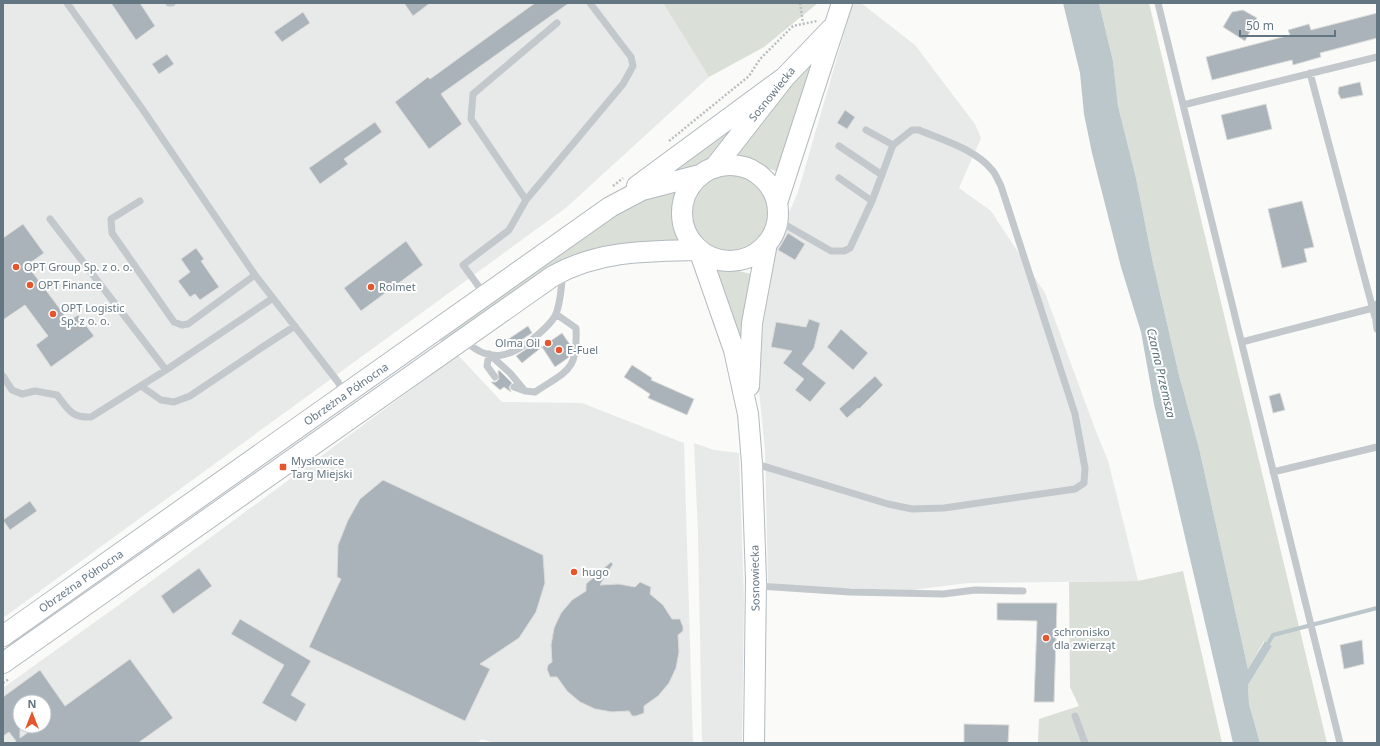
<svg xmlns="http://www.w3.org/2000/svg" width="1380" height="746" font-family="'Noto Sans',sans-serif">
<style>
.built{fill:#e8e9e9;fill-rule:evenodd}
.green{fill:#dadfd7}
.water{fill:#bbc7cb}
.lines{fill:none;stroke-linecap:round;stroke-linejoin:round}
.stream{stroke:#bbc7cb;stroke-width:4}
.building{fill:#aab3b9;stroke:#dcdcda;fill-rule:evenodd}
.secondary-casing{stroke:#b3babf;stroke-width:22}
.path{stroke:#bbbfc2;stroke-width:2.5;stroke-dasharray:2 2;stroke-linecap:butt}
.lane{stroke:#c3c8cc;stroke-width:7}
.secondary{stroke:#fff;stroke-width:20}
.poi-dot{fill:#e4572e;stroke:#fff;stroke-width:1.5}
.labels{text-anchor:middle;stroke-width:4;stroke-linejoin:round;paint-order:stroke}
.street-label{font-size:11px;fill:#657683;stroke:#fff}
.poi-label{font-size:11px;fill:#657683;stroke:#fff;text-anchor:start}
.water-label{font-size:12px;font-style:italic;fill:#60757c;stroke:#fff}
</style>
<rect width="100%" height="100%" fill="#fafaf8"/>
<path class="built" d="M 3,3 L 663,3 L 709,77 L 567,207 L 3,618 Z
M 853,3 L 861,3 L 915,45 L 975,124 L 981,138 L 959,188 L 991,211 L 1045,293 L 1095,429 L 1108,461 L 1138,581 L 968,583 L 912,590 L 794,587 L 768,583 L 765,450 L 756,361 L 778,238 L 798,192 Z
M 458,355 L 502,402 L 582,403 L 684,443 L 693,743 L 495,743 L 481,739 L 478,743 L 3,743 L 3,688 L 127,599 ZM 20,702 L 44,702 L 44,726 L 20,726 Z
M 694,443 L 714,450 L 739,453 L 744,600 L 742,743 L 702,743 L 698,534 Z"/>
<path class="green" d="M 663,3 L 818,3 L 764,47 L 709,77 Z
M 1099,3 L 1149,3 L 1327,743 L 1260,743 L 1249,704 L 1248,685 L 1272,646 L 1264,641 L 1248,669 L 1199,448 L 1179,375 L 1153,263 L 1136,178 L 1118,106 L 1113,61 Z
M 816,52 L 782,173 L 728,156 Z
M 732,123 L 737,126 L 704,163 L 665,174 Z
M692 213a38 38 0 1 1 76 0a38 38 0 1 1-76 0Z
M 681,187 C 675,207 674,220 681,239 L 680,241 L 646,241 L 612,246 L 444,343 L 437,338 L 625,206 Z
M 710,265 L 752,274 L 742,345 Z
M 1183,571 L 1222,743 L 1038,743 L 1039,719 L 1079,706 L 1070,687 L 1069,582 L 1138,581 Z"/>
<path class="water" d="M 1063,3 L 1099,3 L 1113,61 L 1118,106 L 1136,178 L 1153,263 L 1179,375 L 1199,448 L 1248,669 L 1265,641 L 1272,646 L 1248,685 L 1249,704 L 1260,743 L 1233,743 L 1154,404 L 1141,332 L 1121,267 L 1092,153 L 1084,114 L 1080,73 Z"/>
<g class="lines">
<path class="stream" d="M 1266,647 L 1273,635 L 1377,608"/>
</g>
<path class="building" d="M 111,3 L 140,3 L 155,26 L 136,40 Z
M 404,3 L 430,3 L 413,16 Z
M 535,3 L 569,3 L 441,94 L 462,124 L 429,149 L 395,102 L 428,77 L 430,79 Z
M 1243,10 L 1257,18 L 1245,41 L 1223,27 L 1232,12 Z
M 303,12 L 310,23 L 282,42 L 274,32 Z
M 1377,13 L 1377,38 L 1320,53 L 1321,57 L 1293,65 L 1292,60 L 1212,80 L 1206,57 L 1290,35 L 1288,30 L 1309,24 L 1311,30 Z
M 167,54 L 174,64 L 159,74 L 152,64 Z
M 1360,82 L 1363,95 L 1341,99 L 1338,93 L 1339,87 Z
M 1266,104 L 1272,129 L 1227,140 L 1221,115 Z
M 845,110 L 855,117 L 847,129 L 837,123 Z
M 375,122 L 382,132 L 344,159 L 348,164 L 320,184 L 309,168 Z
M 1302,201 L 1314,247 L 1304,249 L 1307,262 L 1282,268 L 1268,209 Z
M 23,224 L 44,253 L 27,265 L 69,321 L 78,315 L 94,336 L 51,367 L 36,345 L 48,336 L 25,305 L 3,320 L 3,238 Z
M 788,233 L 805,244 L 795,260 L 778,250 Z
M 406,241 L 423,265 L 361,311 L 344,288 Z
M 196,248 L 204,259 L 201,261 L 219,287 L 200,300 L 195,294 L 190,297 L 178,281 L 190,272 L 181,259 Z
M 809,319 L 820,323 L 814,348 L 802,364 L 826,383 L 810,402 L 795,390 L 804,379 L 783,363 L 792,351 L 771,347 L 776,322 L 806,327 Z
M 528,326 L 532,333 L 509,348 L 504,342 Z
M 841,329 L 868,353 L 853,370 L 827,347 Z
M 562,333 L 571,346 L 570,352 L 568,358 L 555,367 L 542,347 Z
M 538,341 L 542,347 L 522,363 L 516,356 Z
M 632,365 L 652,378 L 651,380 L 694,399 L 687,415 L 648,398 L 650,394 L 624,377 Z
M 499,370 L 512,383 L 509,387 L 511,392 L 504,387 L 500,390 L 491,382 L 496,382 L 499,379 L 498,372 Z
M 875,376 L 883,385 L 859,409 L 858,408 L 847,418 L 839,409 Z
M 1280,393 L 1285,410 L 1273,413 L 1269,396 Z
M 383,480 L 543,555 L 545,583 L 536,612 L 519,638 L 480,664 L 490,669 L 465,721 L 309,647 L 341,579 L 337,577 L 338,545 L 348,520 L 360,499 Z
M 30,501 L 37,511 L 10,530 L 3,520 Z
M 611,562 L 613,564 L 600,585 L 619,584 L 635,587 L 640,582 L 651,587 L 650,594 L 663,605 L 672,619 L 680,619 L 683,627 L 683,631 L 678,635 L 679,652 L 676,668 L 669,683 L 658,696 L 644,706 L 644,713 L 636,716 L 632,716 L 629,711 L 612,712 L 595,709 L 580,702 L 567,691 L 557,677 L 550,677 L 547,669 L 548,665 L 552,662 L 551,645 L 554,628 L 561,613 L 572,600 L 586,591 L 586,584 Z
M 199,568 L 212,586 L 173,614 L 161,596 Z
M 997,603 L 1057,603 L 1054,702 L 1034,702 L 1037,621 L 997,620 Z
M 240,619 L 311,661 L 291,695 L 306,704 L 296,722 L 262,703 L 284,665 L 231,634 Z
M 1362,640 L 1364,664 L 1344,669 L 1340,645 Z
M 130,659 L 173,718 L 138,743 L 13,743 L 16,741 L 9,732 L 3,736 L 3,697 L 40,670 L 65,706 ZM 20,702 L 44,702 L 44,726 L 37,726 L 20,738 Z
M 964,724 L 1009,725 L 1008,743 L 964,743 Z"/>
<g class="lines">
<g class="secondary-casing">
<path id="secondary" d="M682 213a48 48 0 1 1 96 0a48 48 0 1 1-96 0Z
M 714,168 L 785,77 L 831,29
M 637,186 L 785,77
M 777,203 L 842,3
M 699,250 L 734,350 L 748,414 L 752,463 L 756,580 L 754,743
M 749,386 L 752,323 L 767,243
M 3,636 L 610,207 L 642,190 L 700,175
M 3,663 L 553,276 C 599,250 648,251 699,250"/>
</g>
<path class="path" d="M 800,3 L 803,23
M 669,141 L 749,76 L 760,59 L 793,26 L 817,21
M 613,186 L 623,178
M 3,683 L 9,679"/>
<path class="lane" d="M 67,3 L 143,110 L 255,275 L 338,382 L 344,393
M 169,3 L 172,3
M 1158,3 L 1340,743
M 1310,73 L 1375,317
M 1183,105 L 1377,57
M 866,130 L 893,145
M 839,146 L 882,175
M 839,178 L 872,201
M 526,200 L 623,84 L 633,66 L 631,57 L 590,3
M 140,201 L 111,219 L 112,233 L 174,322 L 182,325 L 188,324 L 255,275
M 50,219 L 166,370
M 485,295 L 463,265 L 509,230 L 526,200 L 471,119 L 473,94 L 557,23
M 1375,313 L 1377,329
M 464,340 C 490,364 509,358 534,338 C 542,331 550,325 555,316 C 561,304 561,286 563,274
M 1242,342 L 1373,308 L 1377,304
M 489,354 L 510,373 L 525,391 L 535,392 C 568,370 578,371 576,328 L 556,314
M 489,354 L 487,366 L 495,377
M 3,376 L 12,390 L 22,394 L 35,391 L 57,395 C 68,409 71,418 91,417 L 166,370 L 273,298
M 141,386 L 161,400 L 174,402 L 190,396 L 264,346 L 295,326
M 514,387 L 525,391
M 753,463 L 888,504 L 912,509 L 944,508 L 1075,489 L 1084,483 L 1085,468 L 1075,414 L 1001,186 C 998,181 996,174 992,170 C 975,149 942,140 919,130 L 912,130 L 893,145 L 872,201 L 850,248 L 844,251 L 831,251 L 777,220
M 1273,472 L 1377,447
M 758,586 L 850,592 L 943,594 L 975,590 L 1023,591
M 1075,716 L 1085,743"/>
<use href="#secondary" class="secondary"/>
</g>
<g class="poi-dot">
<circle cx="16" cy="267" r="4"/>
<circle cx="30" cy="285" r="4"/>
<circle cx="371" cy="287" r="4"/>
<circle cx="53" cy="314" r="4"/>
<circle cx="548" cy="343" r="4"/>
<circle cx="559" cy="350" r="4"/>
<rect x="279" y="463" width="8" height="8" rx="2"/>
<circle cx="574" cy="572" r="4"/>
<circle cx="1046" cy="638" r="4"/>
</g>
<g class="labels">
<g class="street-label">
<text transform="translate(772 94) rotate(-51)" y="4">Sosnowiecka</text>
<text transform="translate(346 394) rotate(-35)" y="4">Obrzeżna Północna</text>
<text transform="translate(755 578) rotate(-91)" y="4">Sosnowiecka</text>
<text transform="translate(81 581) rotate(-35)" y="4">Obrzeżna Północna</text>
</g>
<g class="poi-label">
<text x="24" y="271">OPT Group Sp. z o. o.</text>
<text x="38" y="289">OPT Finance</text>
<text x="379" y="291">Rolmet</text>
<text x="61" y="312">OPT Logistic<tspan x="61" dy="13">Sp. z o. o.</tspan></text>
<text x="540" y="347" text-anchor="end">Olma Oil</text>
<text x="567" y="354">E-Fuel</text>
<text x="291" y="465">Mysłowice<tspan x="291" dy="13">Targ Miejski</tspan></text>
<text x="582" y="576">hugo</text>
<text x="1054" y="636">schronisko<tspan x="1054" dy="13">dla zwierząt</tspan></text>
</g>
<g class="water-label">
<text transform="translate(1161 373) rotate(77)" y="4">Czarna Przemsza</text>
</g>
</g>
<rect width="1380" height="746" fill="none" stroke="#657683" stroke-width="8"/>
<g transform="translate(32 714)"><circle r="19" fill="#ffffff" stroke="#c1c8cd"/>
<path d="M0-3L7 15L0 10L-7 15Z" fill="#e4572e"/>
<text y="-6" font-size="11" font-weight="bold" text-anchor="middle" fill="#657683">N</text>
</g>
<path d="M1240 30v6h95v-6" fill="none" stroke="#657683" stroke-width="2"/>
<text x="1246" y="30" font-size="12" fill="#657683" stroke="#ffffff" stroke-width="3" paint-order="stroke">50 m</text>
</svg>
